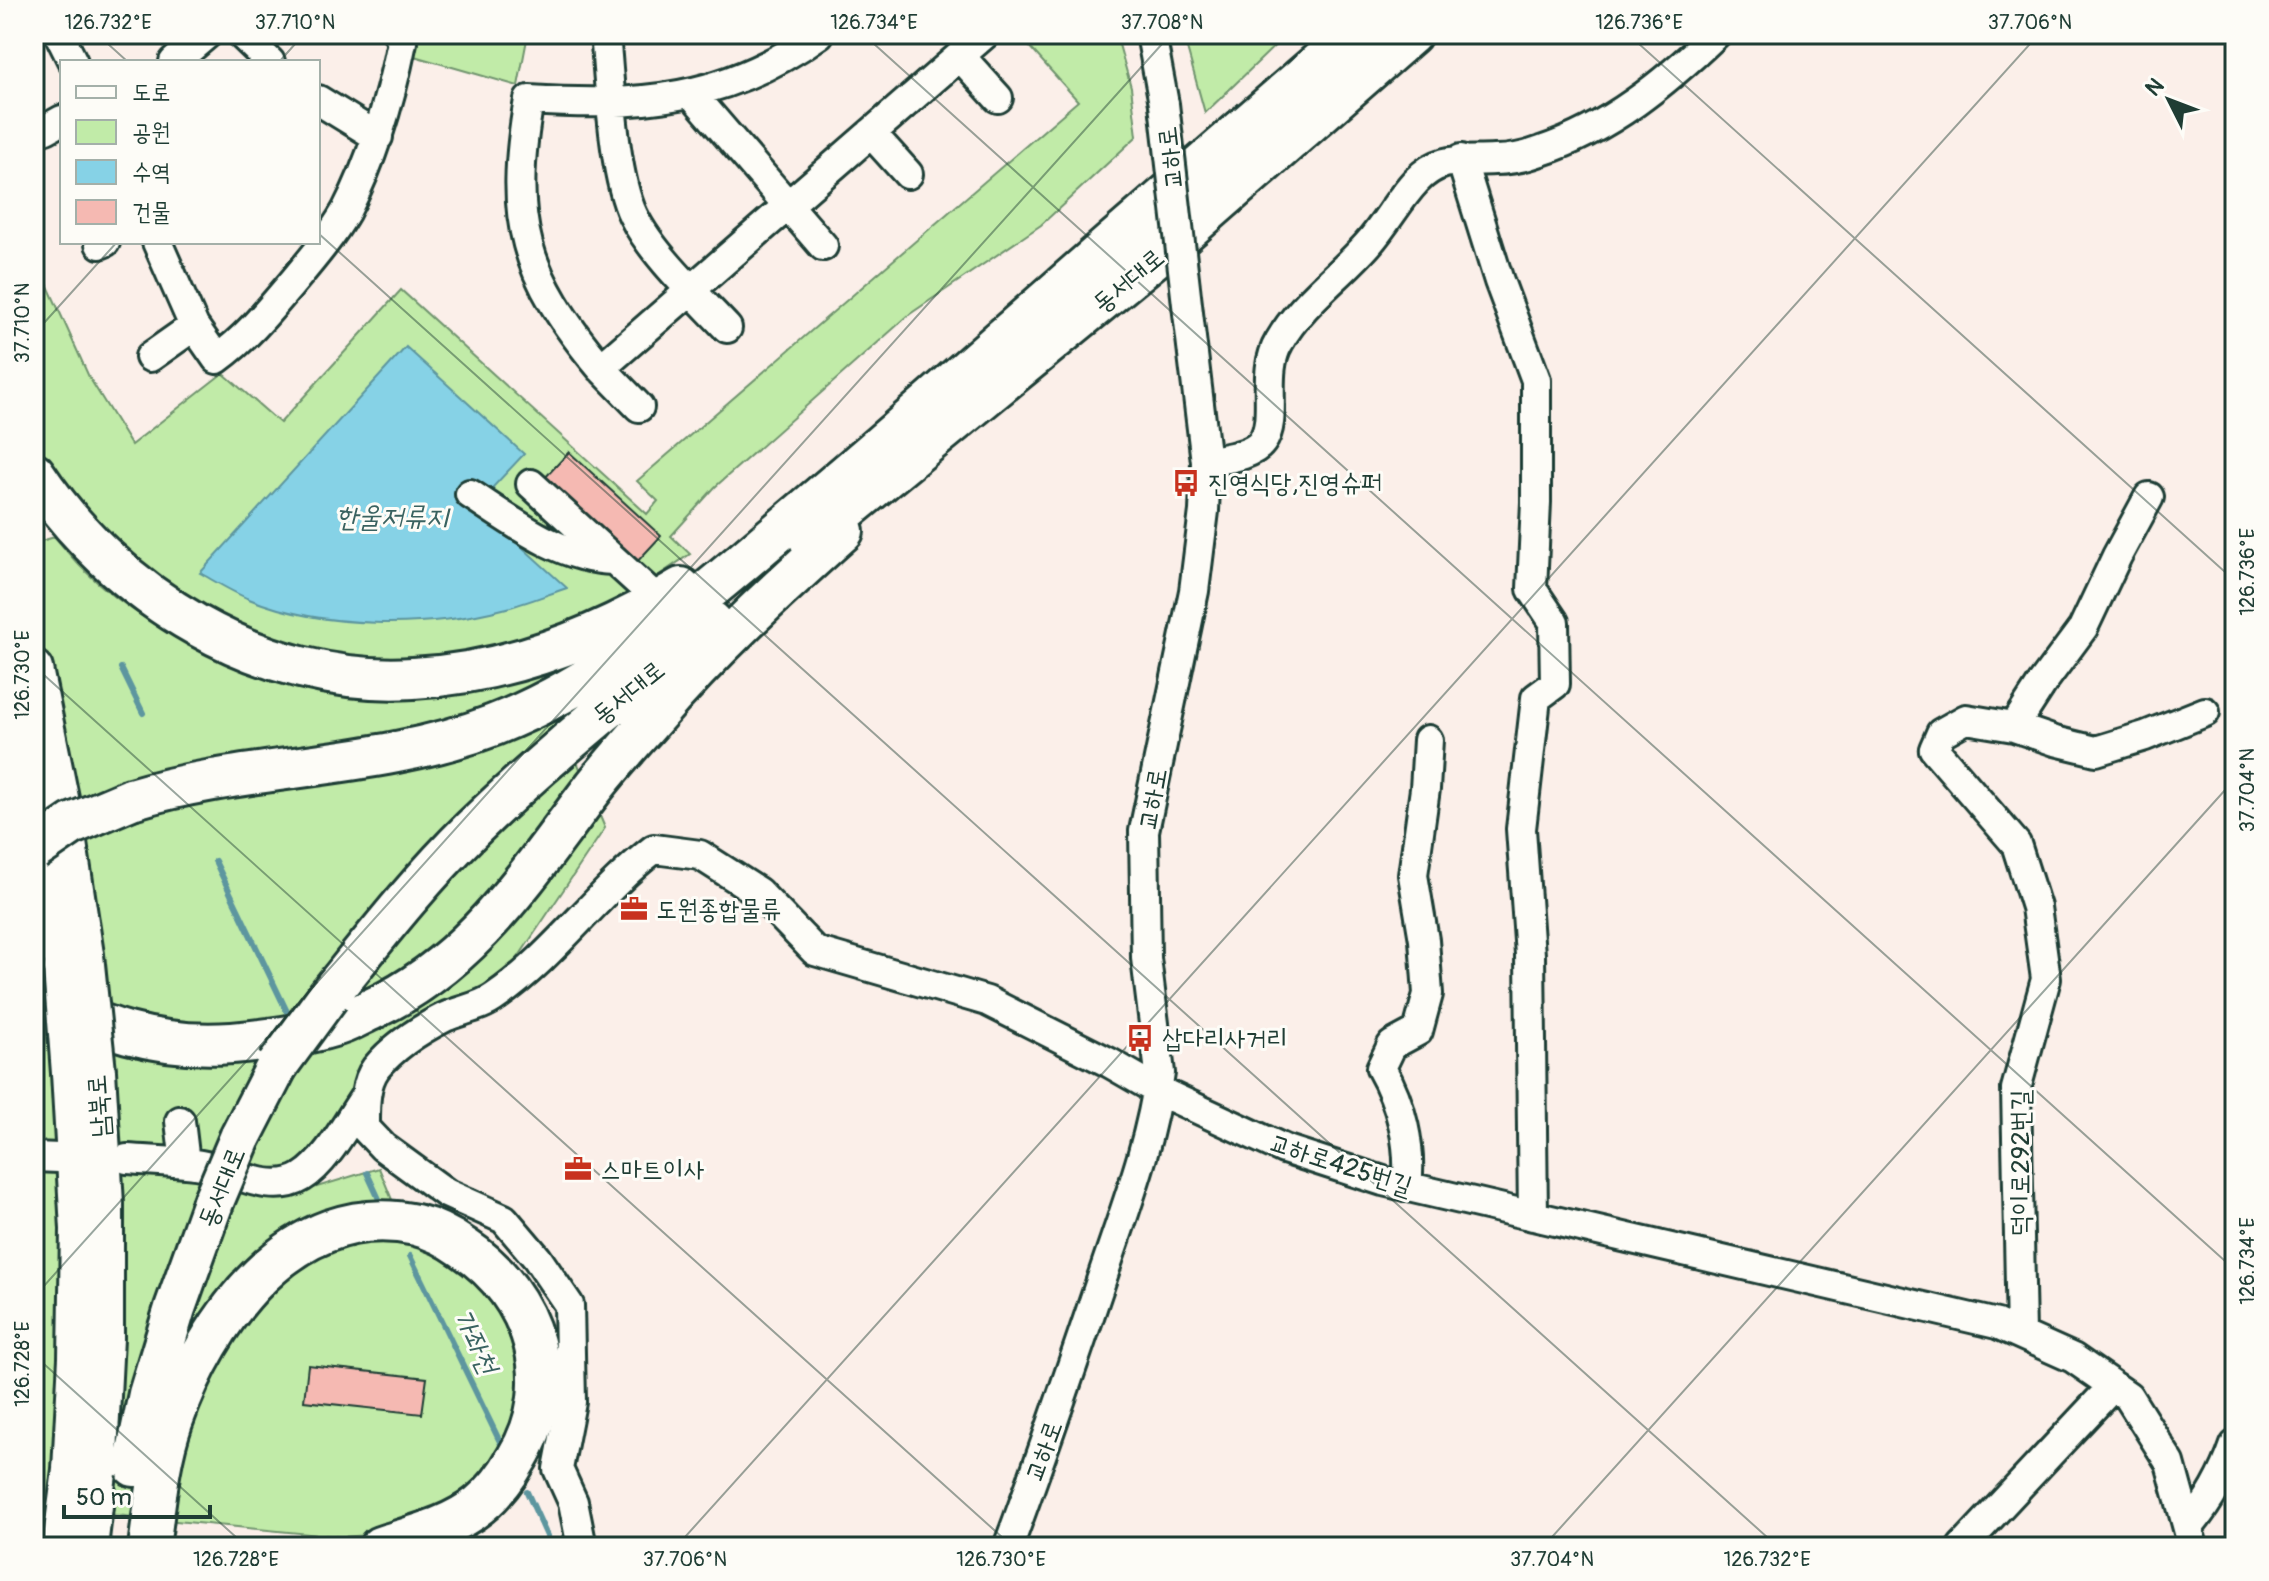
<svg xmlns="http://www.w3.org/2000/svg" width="2269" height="1581" font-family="Pangolin,'Poor Story',sans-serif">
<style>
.green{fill:#c1eba8;stroke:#70946e;stroke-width:2}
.water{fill:#86d2e6;stroke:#5d969f;stroke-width:2}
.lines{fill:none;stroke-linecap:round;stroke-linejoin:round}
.stream{stroke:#5d969f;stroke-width:6}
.building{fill:#f5b9b2;stroke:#1f3d34;stroke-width:2}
.minor-casing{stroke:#1f3d34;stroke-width:34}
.major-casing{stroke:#1f3d34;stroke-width:42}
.highway-casing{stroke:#1f3d34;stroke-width:46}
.minor{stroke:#fdfcf7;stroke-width:28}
.major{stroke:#fdfcf7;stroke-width:36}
.highway{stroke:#fdfcf7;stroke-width:40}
.minor-bridge-casing{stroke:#1f3d34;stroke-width:34;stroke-linecap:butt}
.major-bridge-casing{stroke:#1f3d34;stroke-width:42;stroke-linecap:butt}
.highway-bridge-casing{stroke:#1f3d34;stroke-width:46;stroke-linecap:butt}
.minor-bridge{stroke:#fdfcf7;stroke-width:28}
.major-bridge{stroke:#fdfcf7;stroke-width:36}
.highway-bridge{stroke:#fdfcf7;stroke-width:40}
.ticks{fill:none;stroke:#1f3d34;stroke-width:2;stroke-opacity:0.45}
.labels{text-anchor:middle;stroke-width:6;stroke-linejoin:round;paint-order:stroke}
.street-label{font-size:26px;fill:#1f3d34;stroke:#fdfcf7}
.poi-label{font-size:26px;fill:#1f3d34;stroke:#fdfcf7;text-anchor:start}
.water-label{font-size:28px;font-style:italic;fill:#396260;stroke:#fdfcf7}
.neatline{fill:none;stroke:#1f3d34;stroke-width:3}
.ticks-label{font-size:20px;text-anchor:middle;fill:#1f3d34}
</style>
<rect width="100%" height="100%" fill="#fbefe9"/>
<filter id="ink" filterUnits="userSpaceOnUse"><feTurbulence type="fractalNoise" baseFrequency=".0125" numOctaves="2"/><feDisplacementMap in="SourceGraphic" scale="16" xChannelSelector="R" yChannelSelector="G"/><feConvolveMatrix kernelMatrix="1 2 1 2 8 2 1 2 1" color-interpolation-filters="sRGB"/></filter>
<g filter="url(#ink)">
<path class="green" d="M 413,34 L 528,34 L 518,86 L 407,54 Z
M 1018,34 L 1116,34 L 1131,87 L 1137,136 L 1041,225 L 910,314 L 715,487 L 671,536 L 690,554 L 634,592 L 580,621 L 473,654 L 418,659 L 363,659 L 262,639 L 142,576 L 43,461 L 34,447 L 34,255 L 89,377 L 131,445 L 223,373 L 280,423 L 401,290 L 647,514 L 658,501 L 637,481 L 1078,101 Z
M 1183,34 L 1287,34 L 1205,113 Z
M 55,537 C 64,548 73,559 83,569 C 161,645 298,704 407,695 C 451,692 496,681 540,674 L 605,828 L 497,989 L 362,1071 L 284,1197 L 379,1168 L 408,1239 L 438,1250 L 496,1294 L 525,1360 L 519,1432 L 475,1494 L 399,1533 L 340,1537 L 34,1507 L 34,543 Z"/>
<path class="water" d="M 406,347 L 524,454 L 493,487 L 500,527 L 567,588 C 546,595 524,604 503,609 C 426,629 323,629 249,599 C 232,592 216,582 200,573 Z"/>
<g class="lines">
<path class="stream" d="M 121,668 L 143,713
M 215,861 L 291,1020
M 367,1173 L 379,1199
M 410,1256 L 502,1446
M 527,1492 L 552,1547"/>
</g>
<path class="building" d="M 569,452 L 661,536 L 635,564 L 543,480 Z
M 308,1365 L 427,1378 L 422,1414 L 304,1401 Z"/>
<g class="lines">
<g class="minor-casing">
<path id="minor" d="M 59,34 L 73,62
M 241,34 L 270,62
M 605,34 C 610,83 613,173 633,215 C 651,253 698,297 727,328
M 819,34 C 725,101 640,107 529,100 C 508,220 523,275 601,368 L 985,34
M 1151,34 L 1164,104
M 960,56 L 998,98
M 174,62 L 207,34
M 693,95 L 823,246
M 318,100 L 378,137
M 46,129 L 62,120
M 871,133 L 908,174
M 1461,159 L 1499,281 L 1536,380 L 1536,502 L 1532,589 L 1554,622 L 1555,684 L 1536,698 L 1521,829 L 1530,955 L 1533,1216
M 157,242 L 194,326 L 217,359 C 244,340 265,315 287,289 C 307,265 330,239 346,211 C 374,157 390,101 402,42 L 398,34
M 100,244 L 105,242
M 150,357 L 194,326
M 601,368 L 639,407
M 1206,462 C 1223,458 1251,457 1262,442 C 1279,419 1260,373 1279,342 C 1301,303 1339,277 1368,244 C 1386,224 1398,200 1416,181 C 1441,155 1462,162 1494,160 C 1509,160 1528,156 1541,151 C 1609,129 1666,82 1716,34
M 531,484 L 659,601
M 470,494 C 513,522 561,559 613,560
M 2014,727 L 2043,682 L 2083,628 L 2117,556 L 2149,497
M 180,1121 L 185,1163
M 34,1157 L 59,1158
M 127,1159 C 151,1161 177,1161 201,1165 C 232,1170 271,1196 302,1177 C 327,1162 349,1119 366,1095
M 1407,1187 C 1412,1146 1401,1103 1381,1068 L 1392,1045 L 1418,1031 L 1428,994 L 1424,940 L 1413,875 L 1425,789 L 1428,740
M 2021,1334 L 2016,1089 L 2046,979 L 2036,907 L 2016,844 L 1934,749 L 1941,733 L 1966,719 L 2014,727 L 2055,741 L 2096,751 L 2145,736 L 2205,712
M 2188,1528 C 2209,1503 2224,1477 2235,1445
M 582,1547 L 573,1502 L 558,1469 L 571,1402 L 569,1305 L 537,1258 L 504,1219 L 446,1193 L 383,1147 L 365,1128 C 365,1108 364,1084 376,1068 C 394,1046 419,1030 445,1017 C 461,1010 482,1007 496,996 C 555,955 597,893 654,849 L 700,855 L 758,892 L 815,951 L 987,1001 L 1110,1063 L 1157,1090 L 1284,1149 L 1383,1181 L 1997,1324 L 2073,1358 L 2128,1396 L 2170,1463 L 2193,1547
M 1008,1547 C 1042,1456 1073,1364 1104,1272 C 1126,1206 1151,1142 1160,1073 L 1146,958 L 1144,831 L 1194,591 L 1204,511 L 1206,462 L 1188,313
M 1962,1547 L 2113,1386"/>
</g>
<g class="major-casing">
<path id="major" d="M 34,669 L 65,823 L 85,955
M 34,805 L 60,953
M 97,1071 L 105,1204 L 105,1338 L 98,1473
M 70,1073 L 79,1229 L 77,1358 L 71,1470
M 34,1542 L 92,1546"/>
</g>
<g class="highway-casing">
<path id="highway" d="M 34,473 C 116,597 261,687 413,678 C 509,673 600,637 681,588
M 810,540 L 1177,239 L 1411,34
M 131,799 C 249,763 377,770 494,725 C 594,686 677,618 758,549 C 805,509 852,470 899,429 C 1050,297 1200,165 1352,34
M 34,987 C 91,1030 162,1048 232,1043 C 267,1040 300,1036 333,1026 C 347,1023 359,1015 372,1009 C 472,963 527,875 591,791 C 611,765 633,741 654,717 C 712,650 777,590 843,531
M 329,995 C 375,938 420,880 472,829 C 548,755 631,690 712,622
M 240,1138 L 277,1066
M 134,1466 L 149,1394 L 175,1308 L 213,1202
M 149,1547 C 155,1506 158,1462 172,1422 C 207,1321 292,1198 416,1225 C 433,1229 450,1238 464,1248 C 535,1295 562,1384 517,1458 C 508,1474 494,1493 479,1505 C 452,1527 413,1536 380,1547"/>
</g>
<use href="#minor" class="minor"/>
<use href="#major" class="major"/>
<use href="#highway" class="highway"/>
<g class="minor-bridge-casing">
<path id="minor-bridge" d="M 1164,104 L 1188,313"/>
</g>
<g class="major-bridge-casing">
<path id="major-bridge" d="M 85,955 L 97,1071
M 62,968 L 70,1073
M 61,1547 L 71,1470
M 89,1547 L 98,1473"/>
</g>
<g class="highway-bridge-casing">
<path id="highway-bridge" d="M 34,850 L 72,824 L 131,799
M 277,1066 L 329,995
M 213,1202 L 240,1138"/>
</g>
<use href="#minor-bridge" class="minor-bridge"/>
<use href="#major-bridge" class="major-bridge"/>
<use href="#highway-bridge" class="highway-bridge"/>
</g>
</g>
<path class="ticks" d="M 97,34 L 128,62M 863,34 L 2235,1270M 1628,34 L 2235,581M 279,62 L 304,34M 318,233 L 1778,1547M 34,334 L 117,242M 34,666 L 1013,1547M 34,1297 L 1171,34M 34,1355 L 247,1547M 676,1547 L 2039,34M 1543,1547 L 2235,779"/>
<defs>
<g id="bus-bare" transform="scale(2.16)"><path d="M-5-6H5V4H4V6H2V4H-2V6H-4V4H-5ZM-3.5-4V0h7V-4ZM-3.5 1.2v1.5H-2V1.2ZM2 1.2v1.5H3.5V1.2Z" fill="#c8321e" stroke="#fdfcf7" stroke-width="2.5" paint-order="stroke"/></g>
<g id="office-bare" transform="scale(2.16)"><path d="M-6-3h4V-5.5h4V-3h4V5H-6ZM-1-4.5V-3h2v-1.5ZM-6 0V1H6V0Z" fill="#c8321e" stroke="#fdfcf7" stroke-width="2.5" paint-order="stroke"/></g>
</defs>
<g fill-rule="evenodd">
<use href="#bus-bare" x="1186" y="483"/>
<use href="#office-bare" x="634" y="909"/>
<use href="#bus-bare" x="1140" y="1038"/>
<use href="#office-bare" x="578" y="1169"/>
</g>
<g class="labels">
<g class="street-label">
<text transform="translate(1170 158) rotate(-97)" y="9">교하로</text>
<text transform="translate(1128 280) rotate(-40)" y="9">동서대로</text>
<text transform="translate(628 692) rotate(-39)" y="9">동서대로</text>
<text transform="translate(1152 799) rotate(-80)" y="9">교하로</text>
<text transform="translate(98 1106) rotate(-94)" y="9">남북로</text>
<text transform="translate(2020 1163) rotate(-90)" y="9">덕이로292번길</text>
<text transform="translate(1341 1164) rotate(18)" y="9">교하로425번길</text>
<text transform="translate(221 1187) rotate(-68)" y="9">동서대로</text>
<text transform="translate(1043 1451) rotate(-70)" y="9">교하로</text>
</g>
<g class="poi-label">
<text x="1208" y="492">진영식당,진영슈퍼</text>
<text x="656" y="918">도원종합물류</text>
<text x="1162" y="1047">삽다리사거리</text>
<text x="600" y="1178">스마트이사</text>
</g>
<g class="water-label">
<text x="392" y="526">한울저류지</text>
<text transform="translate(476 1341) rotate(64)" y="10">가좌천</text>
</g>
</g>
<rect width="2269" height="1581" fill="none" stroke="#fdfcf7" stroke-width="88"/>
<rect x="60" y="60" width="260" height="184" fill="#fdfcf7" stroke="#a4b0a9" stroke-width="2"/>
<rect x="76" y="86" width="40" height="12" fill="#fdfcf7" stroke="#a4b0a9" stroke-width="2"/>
<text x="132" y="100" font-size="24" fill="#1f3d34">도로</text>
<rect x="76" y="120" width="40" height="24" fill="#c1eba8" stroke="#a4b0a9" stroke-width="2"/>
<text x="132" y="140" font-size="24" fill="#1f3d34">공원</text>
<rect x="76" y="160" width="40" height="24" fill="#86d2e6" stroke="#a4b0a9" stroke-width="2"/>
<text x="132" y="180" font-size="24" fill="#1f3d34">수역</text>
<rect x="76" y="200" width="40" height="24" fill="#f5b9b2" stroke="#a4b0a9" stroke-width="2"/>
<text x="132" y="220" font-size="24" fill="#1f3d34">건물</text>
<g transform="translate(2169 100) rotate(312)" stroke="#fdfcf7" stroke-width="6" paint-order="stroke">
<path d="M0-6L14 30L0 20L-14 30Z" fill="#1f3d34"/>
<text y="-12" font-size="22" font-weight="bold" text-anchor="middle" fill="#1f3d34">N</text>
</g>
<path d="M64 1505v12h146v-12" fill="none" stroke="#1f3d34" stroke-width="4"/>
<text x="76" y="1505" font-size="24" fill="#1f3d34" stroke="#fdfcf7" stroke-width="6" paint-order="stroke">50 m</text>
<rect x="44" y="44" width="2181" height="1493" class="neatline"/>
<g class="ticks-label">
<text x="108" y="29">126.732°E</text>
<text x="295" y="29">37.710°N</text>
<text x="874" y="29">126.734°E</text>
<text x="1162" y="29">37.708°N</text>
<text x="1639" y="29">126.736°E</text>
<text x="2030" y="29">37.706°N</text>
<text transform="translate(22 323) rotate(-90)" y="7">37.710°N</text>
<text transform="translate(2247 572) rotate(-90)" y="7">126.736°E</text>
<text transform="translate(22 675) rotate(-90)" y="7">126.730°E</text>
<text transform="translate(2247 790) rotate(-90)" y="7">37.704°N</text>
<text transform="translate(2247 1261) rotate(-90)" y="7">126.734°E</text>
<text transform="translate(22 1364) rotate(-90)" y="7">126.728°E</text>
<text x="236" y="1566">126.728°E</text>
<text x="685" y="1566">37.706°N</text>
<text x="1001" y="1566">126.730°E</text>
<text x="1552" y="1566">37.704°N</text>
<text x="1767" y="1566">126.732°E</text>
</g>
</svg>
